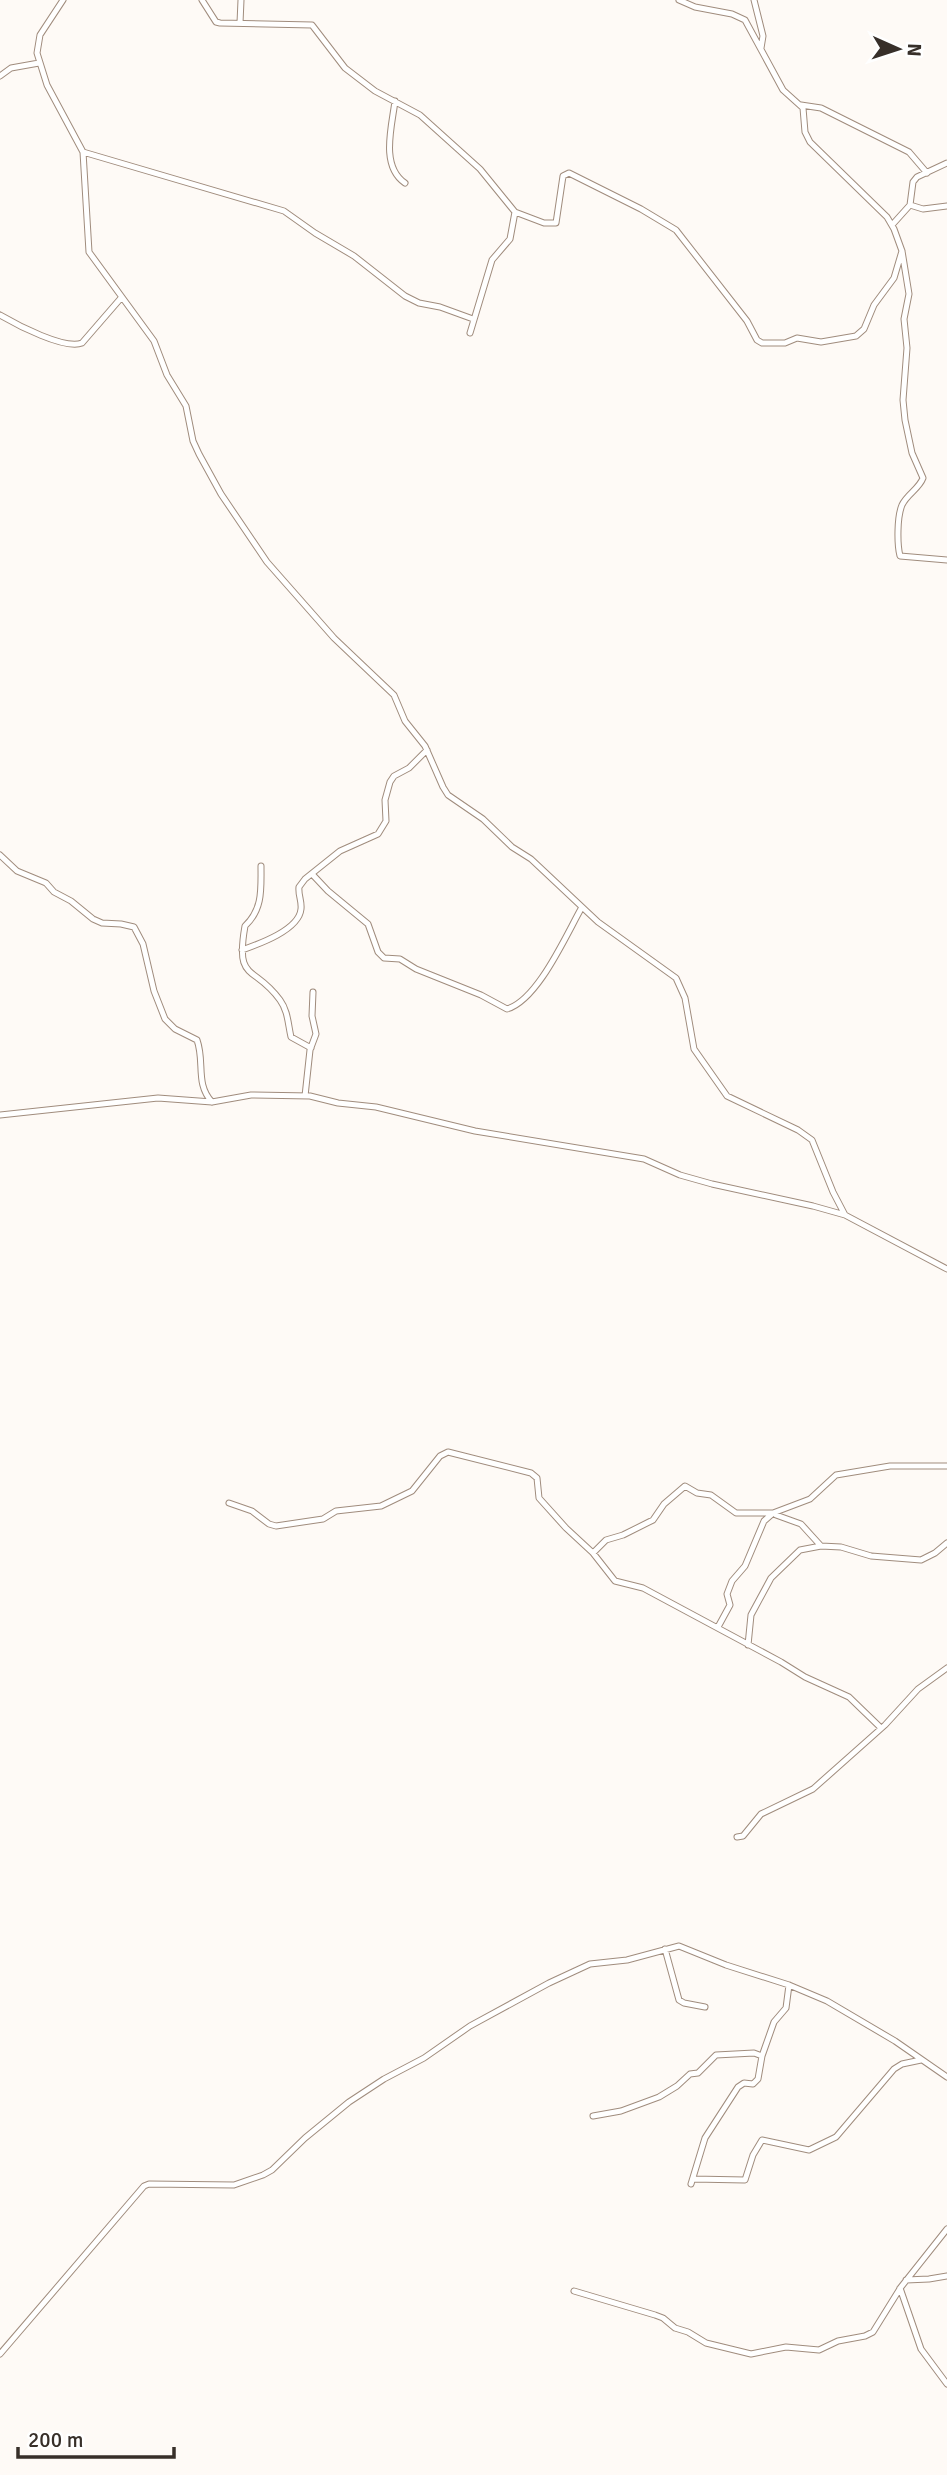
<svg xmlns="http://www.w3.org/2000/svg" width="947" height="2475" font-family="Signika,sans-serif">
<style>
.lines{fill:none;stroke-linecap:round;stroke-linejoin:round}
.minor-casing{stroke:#a08c7d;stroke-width:7}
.minor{stroke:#fff;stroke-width:5}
</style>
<rect width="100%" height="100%" fill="#fefaf6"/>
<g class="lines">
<g class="minor-casing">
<path id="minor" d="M 63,0 L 40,35 L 37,53 L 47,85 L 83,152 L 89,252 L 154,341 L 167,375 L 186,406 L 193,441 L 199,454 L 221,494 L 267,562 L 334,638 L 394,695 L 405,721 L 425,746 L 443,787 L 448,795 L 483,819 L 512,847 L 531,859 L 598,922 L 676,978 L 685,998 L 694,1049 L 727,1096 L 798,1130 L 812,1140 L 833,1192 L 845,1215 L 947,1269
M 202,0 L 216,22 L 220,23 L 312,25 L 345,68 L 375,91 L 420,115 L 480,169 L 515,212 L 544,223 L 556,223 L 563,176 L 569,173 L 641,209 L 676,230 L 747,321 L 757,340 L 762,343 L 785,343 L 797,338 L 821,342 L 856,336 L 864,329 L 874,305 L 894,278 L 902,251
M 679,0 L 695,7 L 732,14 L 745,20 L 783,90 L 803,108 L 805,132 L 810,142 L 887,217 L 894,229 L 902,251 L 909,294 L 904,319 L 907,348 L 903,400 L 905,420 L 912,453 L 923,478 C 919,489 907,494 902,505 C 897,517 897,544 900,556 L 947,560
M 754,0 L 763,36 L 761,48
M 240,23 L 241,0
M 0,76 L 11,68 L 39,63
M 395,101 C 392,126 380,166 405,183
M 801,105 L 821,108 L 909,152 L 927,173
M 83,152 L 284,211 L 315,233 L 354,256 L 405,296 L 419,303 L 440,307 L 473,319
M 910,205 L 923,209 L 947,206
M 892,225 L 910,205 L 913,182 L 917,177 L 947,163
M 0,315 C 17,325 65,350 82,343 L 121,298
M 470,333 L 492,260 L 510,239 L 515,212
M 0,855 L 17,871 L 46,883 L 54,892 L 71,901 L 93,919 L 102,923 L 121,924 L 134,927 L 143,944 L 154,991 L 165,1019 L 175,1029 L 197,1040 C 205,1062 195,1084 212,1102
M 261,866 C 261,889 263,909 245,926 C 235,983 254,964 280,1000 C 288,1011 288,1024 291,1037 L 311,1048
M 312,874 L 328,891 L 368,924 L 378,952 L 384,958 L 400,959 L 416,969 L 481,995 L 507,1009 C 538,1000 566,935 582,907
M 242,950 C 259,944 299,930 301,909 C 302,901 298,895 299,887 L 305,879 L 340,851 L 378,834 L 386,821 L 385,800 L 390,782 L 394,776 L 409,768 L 427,750
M 305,1096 L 310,1050 L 316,1034 L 312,1016 L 313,992
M 0,1115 L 158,1098 L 212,1102 L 251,1095 L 310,1096 L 338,1103 L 376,1107 L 475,1131 L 644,1159 L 680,1175 L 712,1184 L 813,1206 L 845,1215
M 229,1503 L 252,1511 L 269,1524 L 276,1526 L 323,1519 L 336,1511 L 381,1506 L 412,1491 L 440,1456 L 448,1452 L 531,1473 L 537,1478 L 539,1498 L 566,1528 L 593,1553 L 615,1581 L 643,1588 L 781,1662 L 805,1677 L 849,1697 L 881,1728
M 776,1515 L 801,1524 L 821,1546 L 841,1547 L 871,1556 L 921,1560 L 935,1553 L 947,1543
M 593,1553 L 606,1540 L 623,1535 L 653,1520 L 664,1504 L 685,1486 L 697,1493 L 711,1495 L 736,1513 L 773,1513 L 810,1499 L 836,1475 L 890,1466 L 947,1466
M 718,1627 L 730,1605 L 727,1594 L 732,1581 L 745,1566 L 764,1521 L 772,1514
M 748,1645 L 751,1615 L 771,1578 L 800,1550 L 821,1546
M 737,1837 L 743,1836 L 761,1814 L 813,1789 L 885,1725 L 918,1689 L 947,1668
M 665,1949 L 679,2000 L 684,2003 L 705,2007
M 593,2116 L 621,2111 L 659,2097 L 677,2086 L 690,2074 L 698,2073 L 716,2055 L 754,2053 L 762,2056
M 693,2179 L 745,2180 L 753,2155 L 762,2140 L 809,2150 L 836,2137 L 894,2069 L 902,2064 L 921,2060
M 691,2184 L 705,2138 L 738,2087 L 744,2083 L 753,2084 L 758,2079 L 762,2056 L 774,2022 L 786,2008 L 789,1985
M 906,2280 L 929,2279 L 947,2276
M 900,2288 L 921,2349 L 947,2384
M 574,2291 L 655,2315 L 663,2318 L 675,2328 L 688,2332 L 706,2343 L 751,2354 L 786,2347 L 819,2350 L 838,2341 L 865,2336 L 873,2332 L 901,2287 L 947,2229
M 0,2354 L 144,2186 L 149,2184 L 234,2185 L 263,2175 L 272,2170 L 305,2138 L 349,2102 L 384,2079 L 424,2058 L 470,2026 L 549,1983 L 590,1964 L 627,1960 L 679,1946 L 726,1965 L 789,1985 L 827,2001 L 895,2041 L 947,2077"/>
</g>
<use href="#minor" class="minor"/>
</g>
<g transform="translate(898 49) rotate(93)" stroke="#ffffff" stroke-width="5" paint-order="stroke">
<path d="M0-5L12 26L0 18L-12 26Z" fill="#372f29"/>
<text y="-10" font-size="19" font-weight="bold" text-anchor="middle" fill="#372f29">N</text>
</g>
<path d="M18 2447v10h156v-10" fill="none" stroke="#372f29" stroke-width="3.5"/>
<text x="28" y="2447" font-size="21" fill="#372f29" stroke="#ffffff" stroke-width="5" paint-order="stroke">200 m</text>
</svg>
